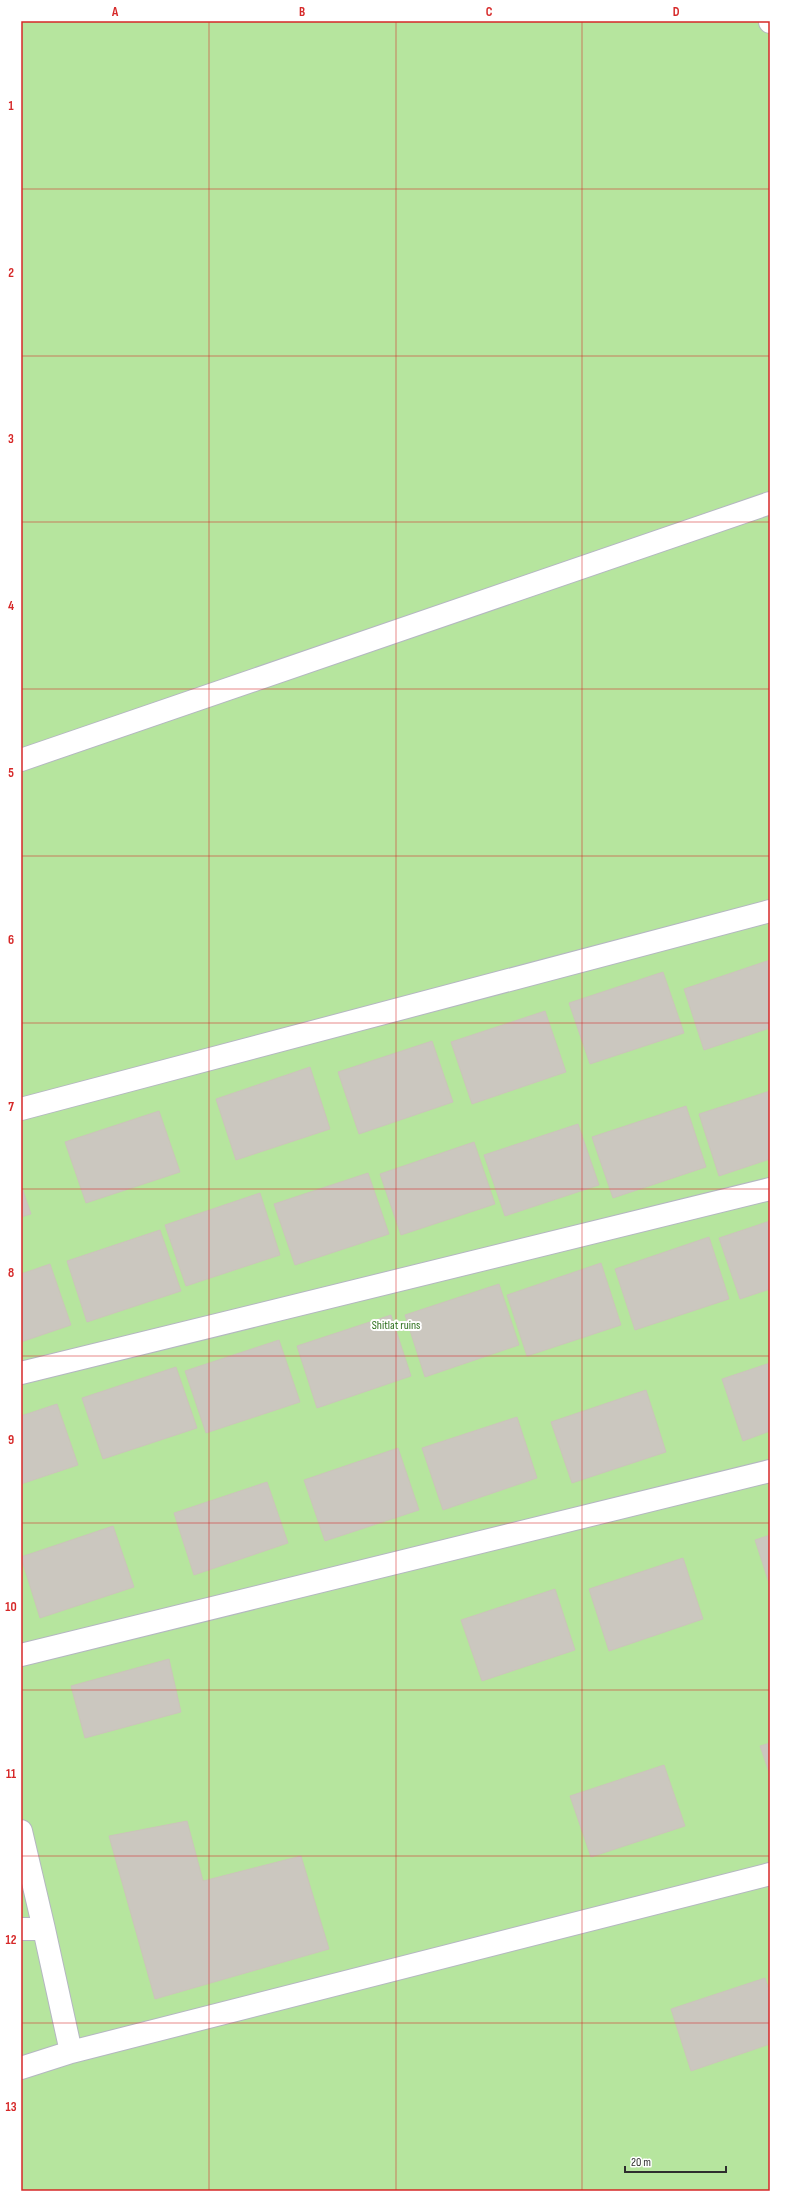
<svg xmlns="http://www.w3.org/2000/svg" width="791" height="2212" font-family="'Sofia Sans Condensed',sans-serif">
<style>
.green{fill:#b6e59e}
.building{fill:#cbc7bf;stroke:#cbc5ba}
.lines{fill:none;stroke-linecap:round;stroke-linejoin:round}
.minor-casing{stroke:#b4b7c1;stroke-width:24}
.minor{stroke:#fff;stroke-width:22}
.grid{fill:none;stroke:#d62828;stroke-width:1;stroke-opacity:0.55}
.labels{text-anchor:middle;stroke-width:4;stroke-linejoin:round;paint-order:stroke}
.park-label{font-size:12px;fill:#2c6e1b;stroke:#fff}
.neatline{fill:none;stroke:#d62828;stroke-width:1.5}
.grid-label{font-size:13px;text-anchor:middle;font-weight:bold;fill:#d62828}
</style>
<rect width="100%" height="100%" fill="#efe9e1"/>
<path class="green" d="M 21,21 L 770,22 L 770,2191 L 21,2191 Z"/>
<path class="building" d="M 770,960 L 770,1028 L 704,1050 L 684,989 Z
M 663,972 L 684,1033 L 590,1064 L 569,1003 Z
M 545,1011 L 566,1072 L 472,1104 L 451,1042 Z
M 432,1041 L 453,1102 L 359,1134 L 338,1072 Z
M 310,1067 L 330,1129 L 236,1160 L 216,1099 Z
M 770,1091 L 770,1159 L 719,1176 L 699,1114 Z
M 686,1106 L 706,1167 L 613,1198 L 592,1137 Z
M 159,1111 L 180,1172 L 86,1203 L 65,1142 Z
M 578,1124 L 599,1185 L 505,1216 L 484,1155 Z
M 474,1142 L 495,1204 L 401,1235 L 380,1174 Z
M 368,1173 L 389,1234 L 295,1265 L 274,1204 Z
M 21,1185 L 31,1214 L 21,1217 Z
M 260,1193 L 280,1255 L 186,1286 L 165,1225 Z
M 770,1221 L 770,1289 L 740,1299 L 719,1238 Z
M 160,1230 L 181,1291 L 87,1322 L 67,1261 Z
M 709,1237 L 729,1299 L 635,1330 L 615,1269 Z
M 601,1263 L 621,1325 L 527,1356 L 507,1295 Z
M 50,1264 L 71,1325 L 21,1342 L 21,1274 Z
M 499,1284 L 519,1345 L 425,1377 L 405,1315 Z
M 391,1315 L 411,1376 L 317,1408 L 297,1346 Z
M 279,1340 L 300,1402 L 206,1433 L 185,1371 Z
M 770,1363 L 770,1431 L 743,1441 L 722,1379 Z
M 176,1367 L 197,1428 L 103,1459 L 82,1398 Z
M 646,1390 L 666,1452 L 572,1483 L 551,1422 Z
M 57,1404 L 78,1465 L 21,1484 L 21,1416 Z
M 517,1417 L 537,1478 L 443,1510 L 422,1448 Z
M 398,1448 L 419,1510 L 325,1541 L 304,1480 Z
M 267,1482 L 288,1543 L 194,1575 L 174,1513 Z
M 113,1526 L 134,1587 L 40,1618 L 21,1557 Z
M 770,1535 L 770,1586 L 755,1540 Z
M 683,1558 L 703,1619 L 609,1651 L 589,1589 Z
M 555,1589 L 575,1650 L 482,1681 L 461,1620 Z
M 169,1659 L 181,1712 L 85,1738 L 71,1686 Z
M 770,1743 L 770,1775 L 760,1746 Z
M 664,1765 L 685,1826 L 591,1857 L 570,1796 Z
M 187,1821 L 203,1881 L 301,1856 L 329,1949 L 155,1999 L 109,1836 Z
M 765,1978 L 770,1993 L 770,2044 L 691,2071 L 671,2009 Z"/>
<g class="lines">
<g class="minor-casing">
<path id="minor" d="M 770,21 L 770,22
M 21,760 L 770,503
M 21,1109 L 770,911
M 21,1373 L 770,1189
M 21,1655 L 770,1471
M 21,1831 L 44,1929
M 21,1929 L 44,1929 L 71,2052 L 21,2068
M 71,2052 L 770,1874"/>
</g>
<use href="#minor" class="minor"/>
</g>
<path class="grid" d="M 209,21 L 209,2191M 396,21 L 396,2191M 582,21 L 582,2191M 21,189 L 770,189M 21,356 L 770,356M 21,522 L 770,522M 21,689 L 770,689M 21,856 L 770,856M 21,1023 L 770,1023M 21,1189 L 770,1189M 21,1356 L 770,1356M 21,1523 L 770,1523M 21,1690 L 770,1690M 21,1856 L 770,1856M 21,2023 L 770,2023"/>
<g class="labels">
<g class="park-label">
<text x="396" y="1329">Shitlat ruins</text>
</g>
</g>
<rect width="791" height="2212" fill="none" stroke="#ffffff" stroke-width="44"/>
<path d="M625 2166v6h101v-6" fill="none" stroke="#2e2e2e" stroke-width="2"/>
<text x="631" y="2166" font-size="12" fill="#2e2e2e" stroke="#ffffff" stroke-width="3" paint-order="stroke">20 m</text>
<rect x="22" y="22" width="747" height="2168" class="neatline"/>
<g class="grid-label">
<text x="115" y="16">A</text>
<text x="302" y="16">B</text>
<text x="489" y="16">C</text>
<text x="676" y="16">D</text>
<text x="11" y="110">1</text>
<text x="11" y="277">2</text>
<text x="11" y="443">3</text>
<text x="11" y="610">4</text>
<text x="11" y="777">5</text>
<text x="11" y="944">6</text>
<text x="11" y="1111">7</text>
<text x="11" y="1277">8</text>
<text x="11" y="1444">9</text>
<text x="11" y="1611">10</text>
<text x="11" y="1778">11</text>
<text x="11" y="1944">12</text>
<text x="11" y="2111">13</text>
</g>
</svg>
